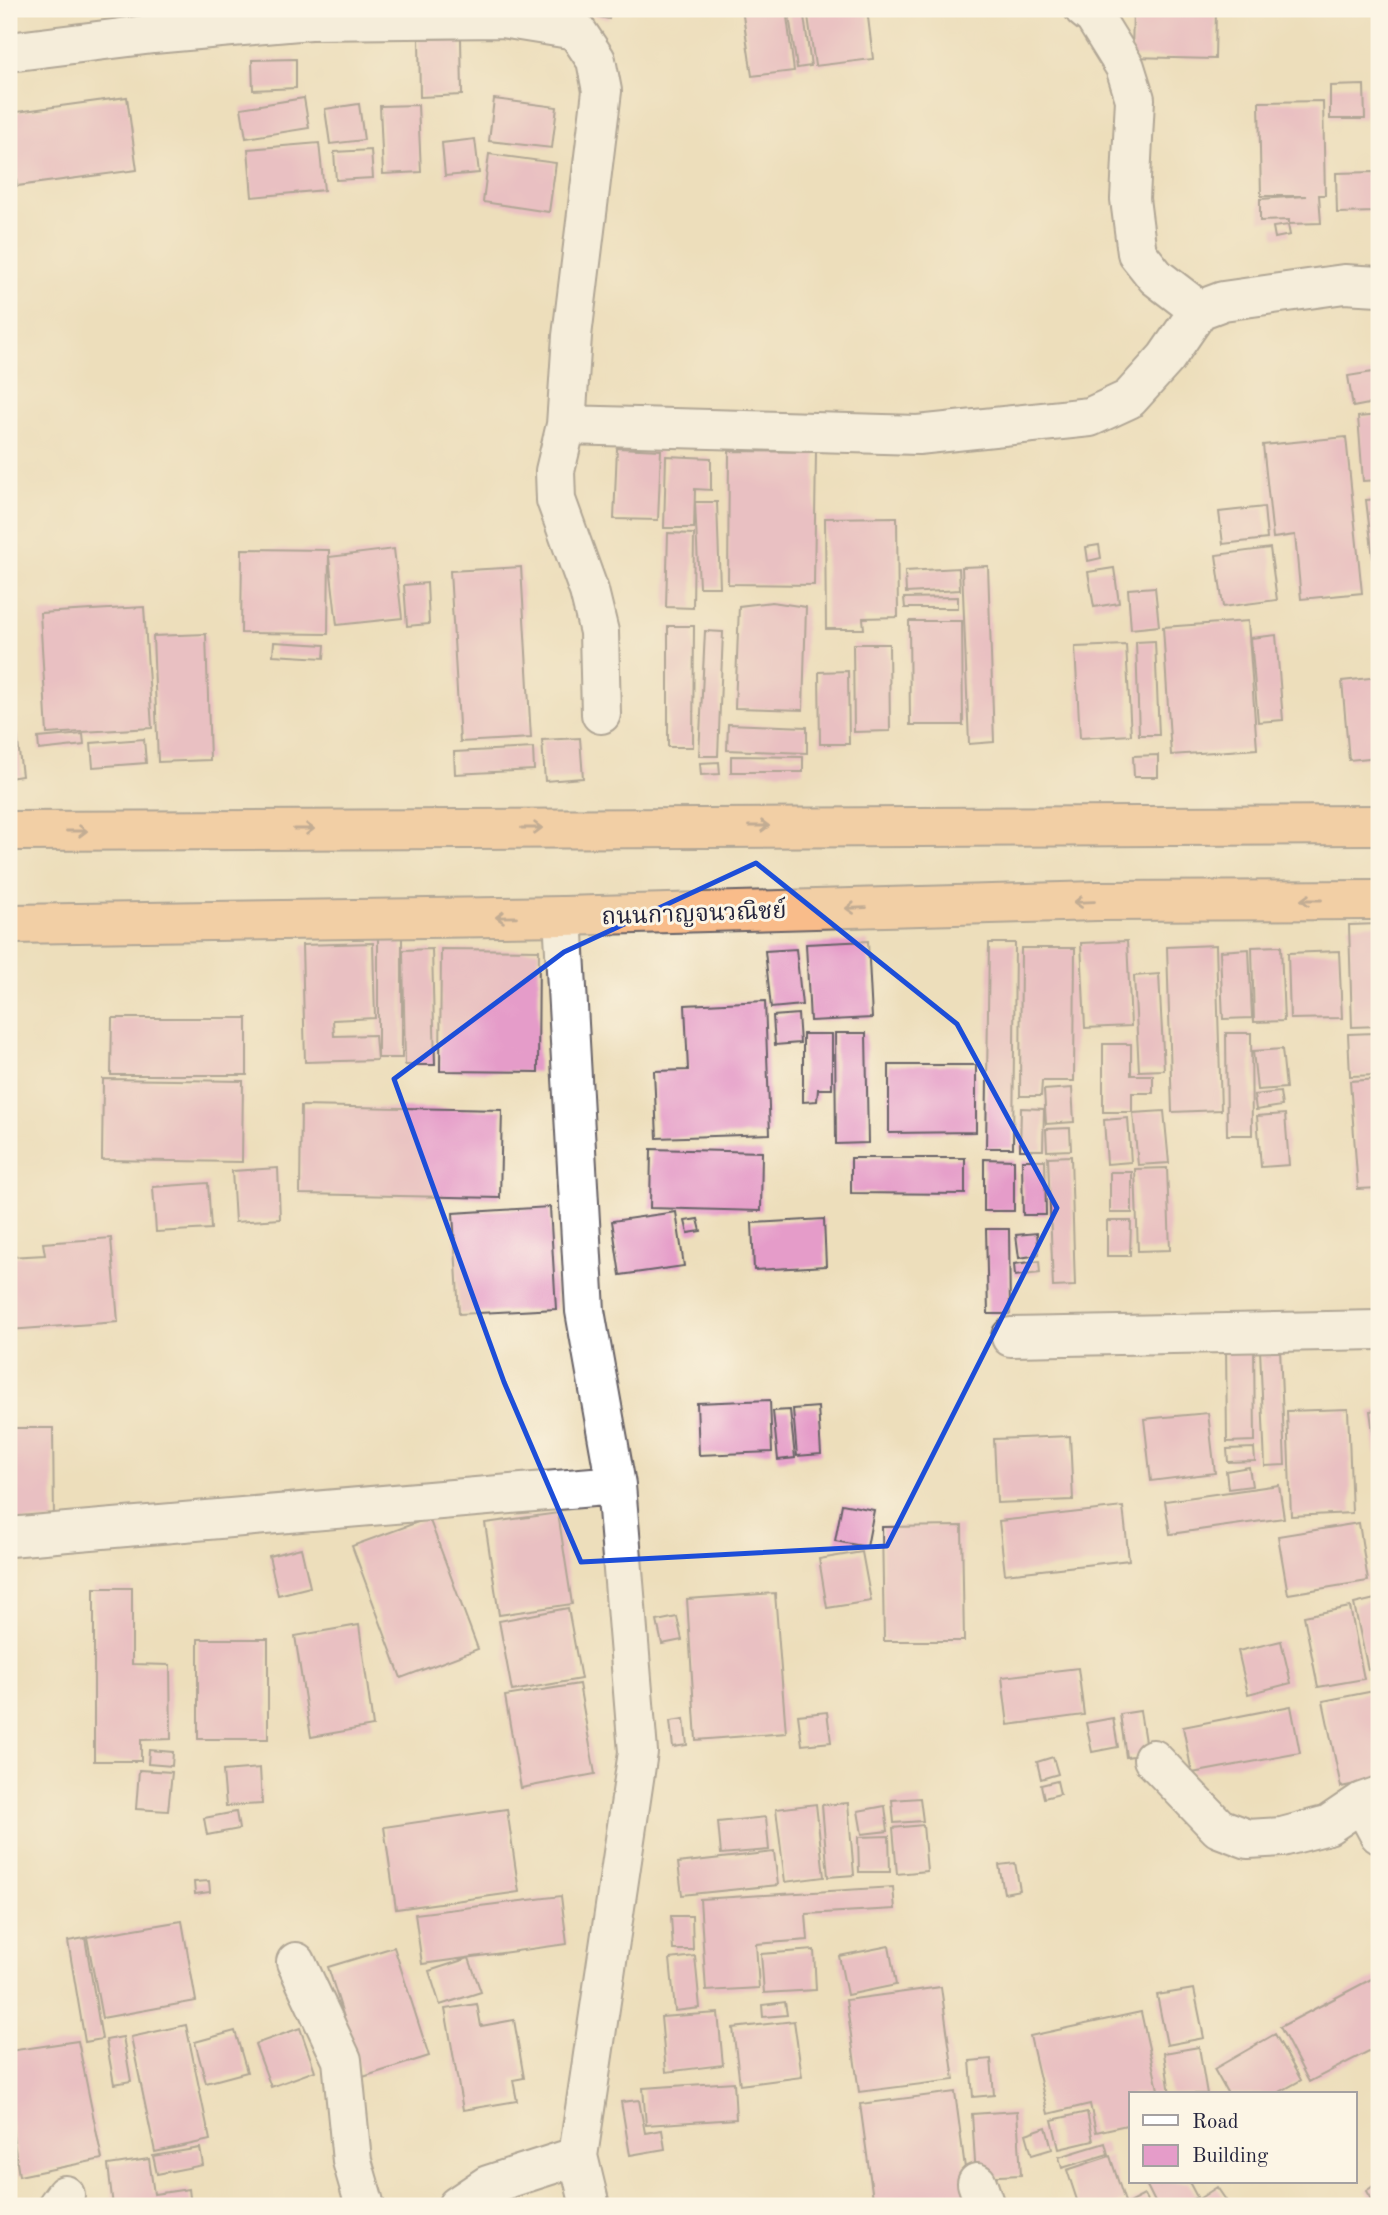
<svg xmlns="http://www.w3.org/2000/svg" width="1388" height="2215" font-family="'Old Standard TT','Noto Serif Thai',serif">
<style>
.building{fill:#e59cc9}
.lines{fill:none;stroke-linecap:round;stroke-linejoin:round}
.street-casing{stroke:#696468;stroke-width:42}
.highway-casing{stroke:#696468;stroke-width:42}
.street{stroke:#fff;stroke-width:38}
.highway{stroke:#f9bc8a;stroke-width:38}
.oneway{stroke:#8e6f62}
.marked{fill:none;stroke:#1d4ed8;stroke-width:5;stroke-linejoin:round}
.labels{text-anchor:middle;stroke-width:6;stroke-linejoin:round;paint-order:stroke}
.street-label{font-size:24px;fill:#22223b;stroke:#fcf5e5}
</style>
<rect width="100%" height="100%" fill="#fcf5e5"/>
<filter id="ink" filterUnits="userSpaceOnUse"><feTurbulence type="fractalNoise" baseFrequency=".0143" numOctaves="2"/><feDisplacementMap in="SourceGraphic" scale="14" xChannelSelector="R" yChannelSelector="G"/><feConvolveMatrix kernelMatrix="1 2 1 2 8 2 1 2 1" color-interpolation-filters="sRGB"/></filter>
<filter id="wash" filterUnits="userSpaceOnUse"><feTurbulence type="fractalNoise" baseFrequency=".00686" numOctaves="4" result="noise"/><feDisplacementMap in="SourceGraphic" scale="28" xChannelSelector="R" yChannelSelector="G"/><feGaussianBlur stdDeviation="1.57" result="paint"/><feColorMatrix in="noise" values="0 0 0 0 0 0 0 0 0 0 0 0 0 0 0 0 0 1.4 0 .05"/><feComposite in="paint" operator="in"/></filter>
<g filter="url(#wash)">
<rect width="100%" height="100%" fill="#eddebb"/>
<g id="blocks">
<path class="building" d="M 560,9 L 611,9 L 609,19 Z
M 742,9 L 786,9 L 794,71 L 752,76 Z
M 788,9 L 803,9 L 811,66 L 797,68 Z
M 807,9 L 867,9 L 873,59 L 815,66 Z
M 1133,9 L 1216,9 L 1215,59 L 1132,57 Z
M 461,38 L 462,95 L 420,97 L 419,39 Z
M 296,59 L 296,88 L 253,90 L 252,60 Z
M 1364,85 L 1365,119 L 1330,119 L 1330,86 Z
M 127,97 L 137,170 L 17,186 L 9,113 Z
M 304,98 L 309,128 L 246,138 L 241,108 Z
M 494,99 L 557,107 L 552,148 L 489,141 Z
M 1323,101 L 1325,195 L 1319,195 L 1321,223 L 1289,224 L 1289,220 L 1260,221 L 1260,199 L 1306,196 L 1261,196 L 1259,102 Z
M 359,104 L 364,140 L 330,144 L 325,109 Z
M 418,105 L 421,172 L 383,174 L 380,106 Z
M 475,139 L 479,173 L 445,176 L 442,143 Z
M 319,143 L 324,190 L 252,197 L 248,149 Z
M 371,150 L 373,178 L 336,180 L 334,152 Z
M 489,154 L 556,163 L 549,212 L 483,202 Z
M 1374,172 L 1376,212 L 1337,213 L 1336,173 Z
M 1288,225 L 1290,235 L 1275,238 L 1273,227 Z
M 1379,371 L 1379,402 L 1353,407 L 1348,376 Z
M 1379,415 L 1379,480 L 1363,481 L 1358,417 Z
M 1346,437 L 1362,593 L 1301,599 L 1295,535 L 1273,538 L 1263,445 Z
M 617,448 L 661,450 L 658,520 L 614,519 Z
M 729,451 L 816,452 L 814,585 L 728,584 Z
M 666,456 L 711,458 L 711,490 L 695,489 L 694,528 L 664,528 Z
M 1379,499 L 1379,599 L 1378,599 L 1366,500 Z
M 695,502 L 717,502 L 720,587 L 699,587 Z
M 1264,507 L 1267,539 L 1223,544 L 1219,512 Z
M 897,517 L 898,617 L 863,618 L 864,629 L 826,629 L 825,518 Z
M 668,533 L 694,534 L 693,608 L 666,607 Z
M 1099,545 L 1101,558 L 1088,561 L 1086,547 Z
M 1270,548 L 1277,600 L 1223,607 L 1216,555 Z
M 242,549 L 329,550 L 328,634 L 241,633 Z
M 394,549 L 402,618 L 337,625 L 329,557 Z
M 988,566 L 994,742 L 969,744 L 962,567 Z
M 521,567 L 531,738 L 460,742 L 450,571 Z
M 959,568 L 960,590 L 906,593 L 905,571 Z
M 1114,568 L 1119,603 L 1094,607 L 1088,572 Z
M 427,583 L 429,624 L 407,626 L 404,585 Z
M 1155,587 L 1159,626 L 1131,629 L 1128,589 Z
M 958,597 L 958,608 L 905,608 L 904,598 Z
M 772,602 L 806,607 L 803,710 L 735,708 L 739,606 Z
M 144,607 L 152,728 L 47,734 L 40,613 Z
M 909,621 L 962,621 L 963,725 L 910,725 Z
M 1248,621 L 1257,749 L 1171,755 L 1163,627 Z
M 668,626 L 694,626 L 693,747 L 668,747 Z
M 705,631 L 723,632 L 718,756 L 699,756 Z
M 206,634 L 210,760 L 158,762 L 153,636 Z
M 1276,635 L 1283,720 L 1258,722 L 1251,638 Z
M 1155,641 L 1159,735 L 1139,735 L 1136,642 Z
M 274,642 L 325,645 L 324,658 L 273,655 Z
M 853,644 L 889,644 L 890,731 L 854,732 Z
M 1126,645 L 1131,735 L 1080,738 L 1075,647 Z
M 9,668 L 22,776 L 9,778 Z
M 848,671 L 849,744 L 820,744 L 819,672 Z
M 1379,677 L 1379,757 L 1349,760 L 1342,681 Z
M 728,724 L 807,727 L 807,753 L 727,750 Z
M 83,734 L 84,745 L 39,750 L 38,738 Z
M 580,738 L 583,778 L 545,781 L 542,740 Z
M 144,739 L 146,763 L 93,767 L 91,743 Z
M 533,748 L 534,770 L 455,774 L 454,752 Z
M 1158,755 L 1158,777 L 1134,777 L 1133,756 Z
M 731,756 L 803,757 L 803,772 L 731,772 Z
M 719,762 L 720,774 L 701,775 L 700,763 Z
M 1379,924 L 1379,1026 L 1352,1027 L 1349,925 Z
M 378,934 L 402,934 L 402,1058 L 378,1058 Z
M 868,941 L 872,1018 L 810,1021 L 806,944 Z
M 1127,941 L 1131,1026 L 1085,1028 L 1081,943 Z
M 373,943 L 375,1018 L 333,1020 L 334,1036 L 375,1035 L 377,1060 L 305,1062 L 302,945 Z
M 989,943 L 1015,943 L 1013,1148 L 986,1148 Z
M 1216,945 L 1221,1110 L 1172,1112 L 1167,947 Z
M 1281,946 L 1284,1021 L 1254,1022 L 1252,947 Z
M 1021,948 L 1075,948 L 1074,1081 L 1042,1081 L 1041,1096 L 1020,1096 Z
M 432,949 L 435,1065 L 405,1065 L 403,950 Z
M 441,949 L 539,950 L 538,1072 L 440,1071 Z
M 796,949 L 802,1005 L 771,1008 L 765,951 Z
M 1249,949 L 1252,1018 L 1223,1019 L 1220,951 Z
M 1339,951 L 1342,1018 L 1290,1019 L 1288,953 Z
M 1159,974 L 1164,1070 L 1139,1071 L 1134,976 Z
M 765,1001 L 770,1134 L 657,1138 L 654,1071 L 688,1070 L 685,1005 Z
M 798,1014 L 800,1043 L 775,1045 L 773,1016 Z
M 112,1018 L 247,1018 L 247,1075 L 111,1075 Z
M 835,1033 L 866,1033 L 868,1143 L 836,1144 Z
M 1226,1033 L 1251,1033 L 1252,1135 L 1227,1135 Z
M 1375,1033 L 1377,1075 L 1350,1076 L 1348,1034 Z
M 803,1034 L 832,1034 L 832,1089 L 818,1089 L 817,1101 L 803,1102 Z
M 1103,1044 L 1131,1044 L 1131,1075 L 1153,1075 L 1153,1093 L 1132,1093 L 1132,1112 L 1103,1112 Z
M 1282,1049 L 1286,1088 L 1257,1090 L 1253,1051 Z
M 889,1065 L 976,1065 L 976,1132 L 889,1133 Z
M 103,1079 L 243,1081 L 242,1162 L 102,1160 Z
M 1379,1079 L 1379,1188 L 1358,1189 L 1350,1081 Z
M 1072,1088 L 1074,1122 L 1046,1124 L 1044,1090 Z
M 1280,1092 L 1282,1106 L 1256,1110 L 1254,1095 Z
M 301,1106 L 502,1110 L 500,1198 L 300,1194 Z
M 1021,1108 L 1044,1109 L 1043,1150 L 1020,1150 Z
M 1164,1111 L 1169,1163 L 1138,1165 L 1133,1113 Z
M 1285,1114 L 1289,1165 L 1261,1167 L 1257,1116 Z
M 1128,1118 L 1131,1162 L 1107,1164 L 1104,1120 Z
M 1070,1128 L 1071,1150 L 1047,1151 L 1046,1129 Z
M 651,1149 L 762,1152 L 761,1211 L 650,1208 Z
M 1071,1156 L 1075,1286 L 1053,1287 L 1048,1157 Z
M 851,1158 L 965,1158 L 965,1194 L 851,1193 Z
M 984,1159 L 1014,1160 L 1014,1211 L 984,1211 Z
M 1022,1160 L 1045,1160 L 1046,1215 L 1023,1215 Z
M 278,1168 L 280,1219 L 235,1222 L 232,1171 Z
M 1167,1168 L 1170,1250 L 1138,1251 L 1135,1169 Z
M 1110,1172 L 1132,1172 L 1132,1213 L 1110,1213 Z
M 208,1183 L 211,1229 L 156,1232 L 153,1187 Z
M 550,1207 L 556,1309 L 459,1314 L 453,1213 Z
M 676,1212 L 684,1266 L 620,1275 L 612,1221 Z
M 698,1219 L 701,1231 L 688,1233 L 685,1221 Z
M 824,1219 L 826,1266 L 754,1270 L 752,1223 Z
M 1107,1221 L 1131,1221 L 1130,1256 L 1107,1256 Z
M 986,1229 L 1009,1229 L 1010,1314 L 988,1314 Z
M 1037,1233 L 1039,1255 L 1019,1258 L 1016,1235 Z
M 111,1238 L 118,1322 L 9,1330 L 9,1257 L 45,1255 L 43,1243 Z
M 1039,1261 L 1040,1273 L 1015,1276 L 1014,1264 Z
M 1254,1344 L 1255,1441 L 1227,1442 L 1226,1345 Z
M 1280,1348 L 1285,1465 L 1265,1466 L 1260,1349 Z
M 770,1400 L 772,1452 L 699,1455 L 697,1403 Z
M 818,1407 L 821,1454 L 797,1456 L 793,1409 Z
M 1348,1409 L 1352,1513 L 1291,1516 L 1287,1411 Z
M 790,1410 L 795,1458 L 778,1460 L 773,1411 Z
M 1379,1410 L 1379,1468 L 1378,1469 L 1370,1411 Z
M 1208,1413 L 1215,1473 L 1151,1481 L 1144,1419 Z
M 9,1428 L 53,1428 L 54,1521 L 9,1521 Z
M 1070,1436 L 1073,1500 L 997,1503 L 994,1439 Z
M 1254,1448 L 1255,1461 L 1228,1462 L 1227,1449 Z
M 1249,1467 L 1252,1486 L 1228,1489 L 1226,1471 Z
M 1279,1485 L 1284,1518 L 1170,1534 L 1165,1501 Z
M 842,1504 L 874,1510 L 867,1547 L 835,1541 Z
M 1123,1507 L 1129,1560 L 1005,1574 L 999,1521 Z
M 558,1513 L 572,1604 L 499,1615 L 485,1523 Z
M 429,1518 L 478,1649 L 401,1678 L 352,1546 Z
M 1359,1523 L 1368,1581 L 1288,1594 L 1278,1536 Z
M 962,1526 L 964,1641 L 884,1641 L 882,1527 Z
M 301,1548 L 310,1587 L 278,1595 L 269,1556 Z
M 862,1552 L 871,1601 L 827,1608 L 819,1559 Z
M 94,1588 L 132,1588 L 132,1664 L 170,1665 L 171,1739 L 141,1740 L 141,1761 L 94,1761 Z
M 775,1593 L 786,1733 L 696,1740 L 687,1599 Z
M 1379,1598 L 1379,1667 L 1368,1670 L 1354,1604 Z
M 1350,1607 L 1364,1679 L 1318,1687 L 1304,1616 Z
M 568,1608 L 581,1679 L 512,1691 L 499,1621 Z
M 677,1617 L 682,1640 L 662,1644 L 657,1621 Z
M 359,1625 L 373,1726 L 311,1737 L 295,1636 Z
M 198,1639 L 268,1639 L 268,1739 L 198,1739 Z
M 1281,1641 L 1291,1683 L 1248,1694 L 1238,1651 Z
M 1078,1668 L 1084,1715 L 1008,1725 L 1002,1677 Z
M 579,1684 L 595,1774 L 521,1788 L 505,1696 Z
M 1379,1690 L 1379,1779 L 1341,1787 L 1323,1701 Z
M 1291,1706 L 1300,1753 L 1192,1773 L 1183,1727 Z
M 1140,1711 L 1147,1754 L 1126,1757 L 1120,1714 Z
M 827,1712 L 831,1742 L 802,1745 L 798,1715 Z
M 1113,1718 L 1118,1747 L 1092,1752 L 1086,1723 Z
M 684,1719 L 687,1745 L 673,1747 L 670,1721 Z
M 149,1750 L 173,1752 L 172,1766 L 148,1764 Z
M 1053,1757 L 1058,1774 L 1041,1779 L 1037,1762 Z
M 260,1768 L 262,1804 L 226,1806 L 223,1771 Z
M 139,1770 L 172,1772 L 168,1811 L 136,1809 Z
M 1057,1781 L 1060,1794 L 1044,1798 L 1041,1785 Z
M 920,1798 L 923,1821 L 894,1823 L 892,1800 Z
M 848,1803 L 854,1875 L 828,1877 L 822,1805 Z
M 816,1804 L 824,1877 L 785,1882 L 776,1809 Z
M 885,1806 L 888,1831 L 862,1834 L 858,1811 Z
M 507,1809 L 519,1892 L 396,1909 L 384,1827 Z
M 236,1812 L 239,1829 L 207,1835 L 204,1818 Z
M 766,1817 L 769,1850 L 721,1854 L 718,1822 Z
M 923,1825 L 927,1871 L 897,1874 L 893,1828 Z
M 889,1836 L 890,1872 L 859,1872 L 858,1837 Z
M 774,1852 L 778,1885 L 682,1895 L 678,1863 Z
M 1015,1863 L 1020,1890 L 1004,1893 L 999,1865 Z
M 209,1881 L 210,1892 L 195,1894 L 194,1882 Z
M 893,1887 L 895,1909 L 806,1914 L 808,1940 L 756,1944 L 759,1988 L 706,1991 L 700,1899 Z
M 561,1896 L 567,1944 L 422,1964 L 415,1914 Z
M 671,1916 L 692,1916 L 693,1950 L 673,1950 Z
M 182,1921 L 196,2001 L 102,2018 L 87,1937 Z
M 85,1938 L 102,2039 L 85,2042 L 68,1941 Z
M 889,1946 L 896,1985 L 847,1995 L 839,1956 Z
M 394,1947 L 429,2056 L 363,2077 L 328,1967 Z
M 814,1950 L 816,1990 L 764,1993 L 761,1954 Z
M 695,1956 L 700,2008 L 675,2011 L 670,1959 Z
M 469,1958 L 481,1992 L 440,2005 L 429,1971 Z
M 1379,1975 L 1379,2046 L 1309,2082 L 1280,2027 Z
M 941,1987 L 954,2080 L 859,2092 L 846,2000 Z
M 1194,1989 L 1204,2038 L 1167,2045 L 1157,1995 Z
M 785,2002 L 787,2015 L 763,2017 L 762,2005 Z
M 477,2004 L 481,2026 L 514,2020 L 524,2078 L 513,2080 L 517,2101 L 463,2110 L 445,2009 Z
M 1141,2012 L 1159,2094 L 1131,2094 L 1131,2124 L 1096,2132 L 1090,2104 L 1048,2114 L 1030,2036 Z
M 718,2013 L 723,2065 L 666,2072 L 661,2017 Z
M 794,2021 L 802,2077 L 740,2085 L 733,2028 Z
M 186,2025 L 210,2140 L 155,2152 L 131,2037 Z
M 300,2028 L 315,2071 L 271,2087 L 255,2044 Z
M 235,2031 L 247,2072 L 206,2083 L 195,2042 Z
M 1275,2034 L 1301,2080 L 1276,2094 L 1228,2094 L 1214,2069 Z
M 123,2037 L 131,2081 L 114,2084 L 106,2040 Z
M 78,2041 L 102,2159 L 19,2176 L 9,2109 L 9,2051 Z
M 1199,2047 L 1207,2094 L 1170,2094 L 1164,2053 Z
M 991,2059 L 994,2095 L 973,2097 L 970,2061 Z
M 734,2082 L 736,2119 L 646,2125 L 643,2088 Z
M 955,2092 L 970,2206 L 874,2206 L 860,2104 Z
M 639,2100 L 645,2133 L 662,2130 L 665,2149 L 630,2155 L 621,2102 Z
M 1017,2111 L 1021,2175 L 976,2177 L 972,2114 Z
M 1087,2112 L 1093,2141 L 1059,2149 L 1052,2120 Z
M 1046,2127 L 1052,2149 L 1032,2155 L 1026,2134 Z
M 1105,2143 L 1108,2154 L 1062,2168 L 1059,2157 Z
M 200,2148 L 203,2165 L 157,2174 L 153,2156 Z
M 1110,2156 L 1125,2202 L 1111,2206 L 1079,2206 L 1067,2170 Z
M 149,2159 L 154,2194 L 189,2189 L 191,2206 L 113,2206 L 108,2165 Z
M 1145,2182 L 1189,2182 L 1197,2197 L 1178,2206 L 1157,2206 Z
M 1379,2182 L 1379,2206 L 1375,2206 L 1366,2191 Z
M 1217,2187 L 1230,2206 L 1188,2206 Z
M 1144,2195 L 1150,2206 L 1123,2206 Z"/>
</g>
</g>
<g filter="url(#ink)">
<use href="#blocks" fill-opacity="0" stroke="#696468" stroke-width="2"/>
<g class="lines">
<g class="street-casing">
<path id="street" d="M 1084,9 L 1094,17 L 1125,67 L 1135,99 L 1130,199 L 1137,253 L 1156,277 L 1199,310
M 9,52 L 153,34 L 310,20 L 502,18 L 576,30 L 596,60 L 602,91 L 572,336 L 566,425 L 918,435 L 1090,417 L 1129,399 L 1166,358 L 1199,310 L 1223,301 L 1344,284 L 1379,286
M 566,425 L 555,471 L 556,500 L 589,591 L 599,632 L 601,714
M 563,916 L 585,1311 L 616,1485 L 638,1752 L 578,2156 L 590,2206
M 1011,1337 L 1379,1330
M 9,1537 L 616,1485
M 1153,1759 L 1219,1828 L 1248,1839 L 1282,1837 L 1328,1825 L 1362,1802
M 1379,1796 L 1362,1802 L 1379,1834
M 296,1962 L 342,2060 L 352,2161 L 365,2206
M 977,2183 L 985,2206
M 57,2206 L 65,2195
M 457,2206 L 488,2185 L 578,2156"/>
</g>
<g class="highway-casing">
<path id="highway" d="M 9,831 L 1379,825
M 9,924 L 563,916 L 1097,901 L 1379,900"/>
</g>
<use href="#street" class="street"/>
<use href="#highway" class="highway"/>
</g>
<defs><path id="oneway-shaft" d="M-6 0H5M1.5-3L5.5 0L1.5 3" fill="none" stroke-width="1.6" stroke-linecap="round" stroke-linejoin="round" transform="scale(1.75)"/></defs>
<g class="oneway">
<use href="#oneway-shaft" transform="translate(759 826)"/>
<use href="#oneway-shaft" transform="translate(532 828)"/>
<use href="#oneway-shaft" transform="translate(304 829)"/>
<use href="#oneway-shaft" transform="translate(77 831)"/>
<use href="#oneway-shaft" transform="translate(1311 900) rotate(180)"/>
<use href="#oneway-shaft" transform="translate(1084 902) rotate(178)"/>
<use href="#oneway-shaft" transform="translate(856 908) rotate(178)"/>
<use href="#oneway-shaft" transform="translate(506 917) rotate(179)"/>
</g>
</g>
<path d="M0 0H1388V2215H0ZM 756,863 L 957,1024 L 1057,1208 L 887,1546 L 581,1562 L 504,1382 L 394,1079 L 564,952 Z" fill="#eddebb" fill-opacity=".55" fill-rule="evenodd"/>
<path class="marked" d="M 756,863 L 957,1024 L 1057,1208 L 887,1546 L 581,1562 L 504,1382 L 394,1079 L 564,952 Z"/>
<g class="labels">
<g class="street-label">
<text transform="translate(694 913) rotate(-2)" y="8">ถนนกาญจนวณิชย์</text>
</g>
</g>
<rect width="1388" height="2215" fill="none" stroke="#fcf5e5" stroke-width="35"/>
<rect x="1129" y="2092" width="228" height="91" fill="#fcf5e5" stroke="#a5a1a1" stroke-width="2"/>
<rect x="1143" y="2115" width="35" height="10" fill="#ffffff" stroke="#a5a1a1" stroke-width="2"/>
<text x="1192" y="2128" font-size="21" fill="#22223b">Road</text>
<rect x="1143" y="2145" width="35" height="21" fill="#e59cc9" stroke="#a5a1a1" stroke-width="2"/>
<text x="1192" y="2162" font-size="21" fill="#22223b">Building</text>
</svg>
